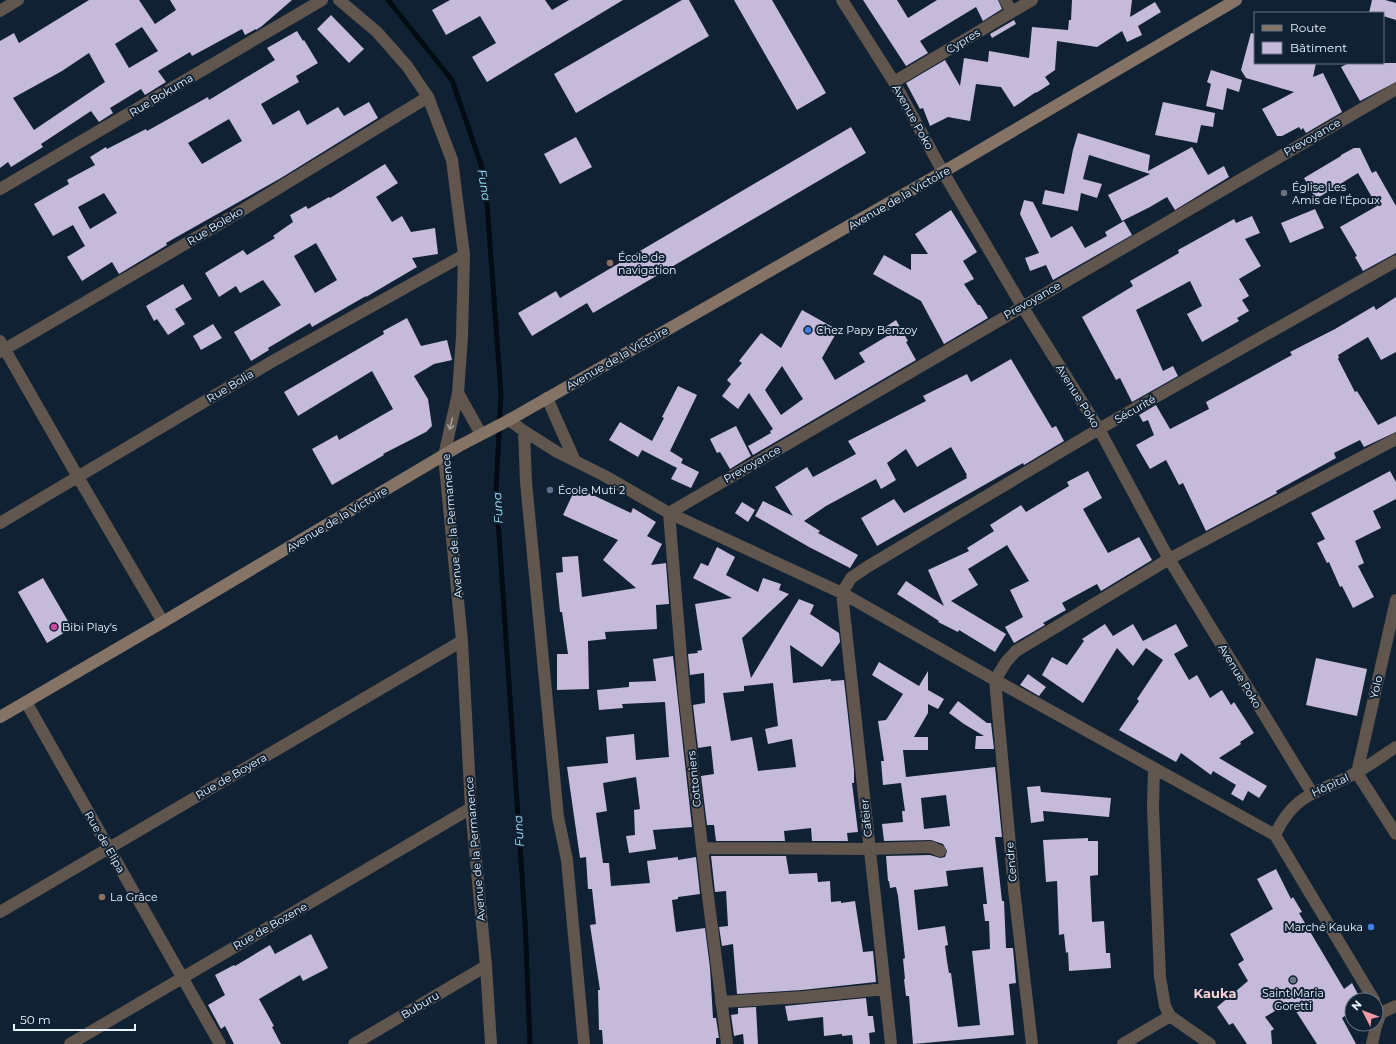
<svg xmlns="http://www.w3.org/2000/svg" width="1396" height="1044" font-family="Montserrat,sans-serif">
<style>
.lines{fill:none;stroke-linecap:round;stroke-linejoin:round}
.stream{stroke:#000c11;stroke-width:5}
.building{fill:#c5bad9;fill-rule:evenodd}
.minor{stroke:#60564d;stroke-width:12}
.tertiary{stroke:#60564d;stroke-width:12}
.secondary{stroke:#857466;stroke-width:12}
.oneway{stroke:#9e9d9d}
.worship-dot{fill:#6b7280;stroke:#102134;stroke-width:1.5}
.education-dot{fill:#8d6e63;stroke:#102134;stroke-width:1.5}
.shop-dot{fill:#3f7fe0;stroke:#102134;stroke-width:1.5}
.service-dot{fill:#5c6f8a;stroke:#102134;stroke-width:1.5}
.hotel-dot{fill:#d1479c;stroke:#102134;stroke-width:1.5}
.labels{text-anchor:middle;stroke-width:4;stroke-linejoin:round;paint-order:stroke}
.street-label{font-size:11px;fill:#eaf4fe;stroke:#102134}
.poi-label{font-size:11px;fill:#eaf4fe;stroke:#102134;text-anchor:start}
.water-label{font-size:12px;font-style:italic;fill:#9be2f6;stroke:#102134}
.quarter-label{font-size:13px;font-weight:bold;fill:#f5d1d4;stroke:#102134}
</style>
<rect width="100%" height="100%" fill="#102134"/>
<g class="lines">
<path class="stream" d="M 388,0 L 452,80 L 485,176 L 501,394 L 496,491 L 525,920 L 530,1044"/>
</g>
<path class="building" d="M 89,0 L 139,0 L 155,24 L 176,10 L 170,0 L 292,0 L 262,26 L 256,30 L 256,29 L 245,35 L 242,29 L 192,56 L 190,52 L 158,71 L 166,82 L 145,95 L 141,89 L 110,108 L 113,113 L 99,122 L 91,111 L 41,144 L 43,147 L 11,167 L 8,162 L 0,168 L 0,41 L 14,33 L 19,43 ZM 142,27 L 158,51 L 129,68 L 115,44 ZM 89,53 L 105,82 L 34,130 L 13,98 L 62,71 Z
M 450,0 L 545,0 L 552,10 L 569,0 L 623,0 L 487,82 L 472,57 L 496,43 L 480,16 L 446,35 L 432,10 Z
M 682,0 L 689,0 L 709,36 L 576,113 L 554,74 Z
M 734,0 L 772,0 L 826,93 L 797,110 Z
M 863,0 L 897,0 L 908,18 L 937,0 L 998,0 L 1002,9 L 983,21 L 976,7 L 920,41 L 928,53 L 906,66 Z
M 1072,0 L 1132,0 L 1130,17 L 1155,2 L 1161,12 L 1138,26 L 1142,35 L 1127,42 L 1122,31 L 1097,47 L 1057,41 L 1055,70 L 1045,77 L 1050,84 L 1036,93 L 1036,92 L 1014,107 L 1001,87 L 976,84 L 970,121 L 948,117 L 930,126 L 923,108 L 920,109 L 906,83 L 945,60 L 960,86 L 964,58 L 988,62 L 989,51 L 1029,58 L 1032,27 L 1068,30 L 1069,20 L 1071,20 Z
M 1372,0 L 1385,0 L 1396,3 L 1396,20 L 1383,16 L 1383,13 L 1369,13 Z
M 331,15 L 364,49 L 349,63 L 317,29 Z
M 1014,20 L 1016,24 L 992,38 L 990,34 Z
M 297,31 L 303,41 L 304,40 L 318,63 L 296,76 L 299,82 L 261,104 L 273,125 L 299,110 L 307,125 L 338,107 L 344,116 L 369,102 L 378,118 L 281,178 L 166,243 L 167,245 L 119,274 L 112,262 L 82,281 L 67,257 L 85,246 L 73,225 L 53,236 L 34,204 L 69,184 L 67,180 L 95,165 L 90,157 L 106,147 L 107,149 L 146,129 L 147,131 L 208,97 L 209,100 L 275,60 L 267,48 ZM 229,119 L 242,141 L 202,164 L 188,143 ZM 104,193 L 117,213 L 90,229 L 78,207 Z
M 1251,33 L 1255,34 L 1255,63 L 1316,63 L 1313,77 L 1323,73 L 1342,112 L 1306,133 L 1303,128 L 1301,130 L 1299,127 L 1282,136 L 1277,136 L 1262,109 L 1294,92 L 1246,78 L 1241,70 Z
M 1349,63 L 1396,63 L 1396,82 L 1360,101 L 1341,67 Z
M 1211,70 L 1242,80 L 1239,92 L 1227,88 L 1223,110 L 1206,106 L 1211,84 L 1207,82 Z
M 1163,102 L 1215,113 L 1213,127 L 1201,125 L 1197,143 L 1155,135 Z
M 851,127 L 866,153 L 593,313 L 587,303 L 532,336 L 518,313 L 556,291 L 560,298 Z
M 1078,133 L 1150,155 L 1148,171 L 1192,147 L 1208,175 L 1224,166 L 1229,177 L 1175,210 L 1167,197 L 1150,207 L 1122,221 L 1108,195 L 1150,174 L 1089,155 L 1083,179 L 1102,184 L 1097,198 L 1081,193 L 1078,211 L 1042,204 L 1045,190 L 1064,194 L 1073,150 Z
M 576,137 L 592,167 L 560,184 L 544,154 Z
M 1354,148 L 1360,148 L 1372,173 L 1376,171 L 1396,206 L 1396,253 L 1363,271 L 1355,257 L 1357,256 L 1340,227 L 1377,206 L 1358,173 L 1316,199 L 1304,178 L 1341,156 L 1341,155 Z
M 385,164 L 398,183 L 376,197 L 392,222 L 402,216 L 411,232 L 435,228 L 438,254 L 412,258 L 417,267 L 366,297 L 366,296 L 312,327 L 310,323 L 268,348 L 269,350 L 251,361 L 234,332 L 281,305 L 263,280 L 240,293 L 236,286 L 219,297 L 205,273 L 243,250 L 247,255 L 275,238 L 273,236 L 293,222 L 290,215 L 306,206 L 308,209 L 329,197 L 330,198 ZM 316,243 L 337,280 L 315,293 L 294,256 Z
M 1024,200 L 1033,202 L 1051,238 L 1072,226 L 1085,248 L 1107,236 L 1105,232 L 1124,221 L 1132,235 L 1053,280 L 1046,265 L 1030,271 L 1025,258 L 1039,253 L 1020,214 Z
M 1315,209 L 1324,228 L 1290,243 L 1281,223 Z
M 951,210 L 977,252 L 963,261 L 974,279 L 964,284 L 978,305 L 980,305 L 988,318 L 944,344 L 921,301 L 873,274 L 884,255 L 911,270 L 911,254 L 928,254 L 915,234 Z
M 1252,216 L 1260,233 L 1245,239 L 1261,266 L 1239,279 L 1249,296 L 1242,300 L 1249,311 L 1237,318 L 1239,321 L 1202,342 L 1187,314 L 1202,306 L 1190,281 L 1136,310 L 1163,371 L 1173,366 L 1178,376 L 1132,402 L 1120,378 L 1116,380 L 1082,317 L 1133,286 L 1130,281 L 1179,253 L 1178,250 L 1234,219 L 1236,223 Z
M 183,284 L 192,299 L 175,309 L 185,324 L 168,335 L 157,319 L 154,321 L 146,306 Z
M 1396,297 L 1396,352 L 1381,360 L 1368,337 L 1338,355 L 1339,357 L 1338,359 L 1355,392 L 1357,391 L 1378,425 L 1396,416 L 1396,432 L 1364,447 L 1360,440 L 1334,453 L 1336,458 L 1276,491 L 1277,493 L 1206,531 L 1183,483 L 1179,485 L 1166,460 L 1150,469 L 1136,445 L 1154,435 L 1148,420 L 1143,422 L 1139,415 L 1156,405 L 1170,429 L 1209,409 L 1206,402 L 1292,355 L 1290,352 L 1335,329 L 1374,306 L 1376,310 Z
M 802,310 L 838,330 L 822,358 L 835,380 L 865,362 L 859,353 L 889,335 L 884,328 L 896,320 L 908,341 L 906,342 L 916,360 L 753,455 L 748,446 L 771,433 L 770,431 L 773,429 L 749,393 L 738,409 L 722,396 L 731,384 L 727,380 L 742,363 L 739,361 L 761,333 L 781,348 ZM 782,366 L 803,399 L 781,415 L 765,390 Z
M 407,318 L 421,346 L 447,340 L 452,360 L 434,364 L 414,376 L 428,399 L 432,426 L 426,432 L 383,454 L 384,455 L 332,485 L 312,449 L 337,435 L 339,440 L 393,409 L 372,371 L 298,416 L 284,392 L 384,334 L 383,331 Z
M 213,324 L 222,338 L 201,350 L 193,336 Z
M 1011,359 L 1052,428 L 1056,426 L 1064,441 L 1024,465 L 1023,463 L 877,546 L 861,518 L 894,499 L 904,513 L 967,478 L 966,476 L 967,475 L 951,447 L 917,467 L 906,449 L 887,463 L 896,480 L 881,489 L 876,479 L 826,506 L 804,521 L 820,531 L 818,533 L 858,555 L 850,568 L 809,547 L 755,516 L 763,501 L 793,516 L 775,487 L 807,467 L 813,477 L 856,454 L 848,441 L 926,401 L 923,396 L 967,374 L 971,382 Z
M 678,386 L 697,395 L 670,451 L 683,459 L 681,463 L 699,472 L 691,488 L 671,479 L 677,468 L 642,450 L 638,457 L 609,440 L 620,422 L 652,441 L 664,418 L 662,417 Z
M 736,426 L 751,456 L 730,469 L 720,452 L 717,453 L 710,439 Z
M 1088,471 L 1102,498 L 1083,509 L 1108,553 L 1139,537 L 1152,560 L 1101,591 L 1097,584 L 1062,603 L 1066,610 L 1043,623 L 1045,625 L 1014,643 L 1005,627 L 1023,617 L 1010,590 L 1029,581 L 1007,545 L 1004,547 L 968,569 L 978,585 L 951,601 L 1006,634 L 995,652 L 959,630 L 958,632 L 938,622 L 939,621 L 897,594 L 906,581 L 944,606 L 928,570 L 969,551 L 967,548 L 994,531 L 990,525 L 1021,505 L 1026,512 L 1069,486 L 1067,482 Z
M 1390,471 L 1396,482 L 1396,499 L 1373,511 L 1381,528 L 1355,541 L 1364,563 L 1358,566 L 1374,597 L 1353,608 L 1342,586 L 1340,587 L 1329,562 L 1327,563 L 1317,543 L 1325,539 L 1311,513 Z
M 576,487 L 631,513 L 633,508 L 656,522 L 647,536 L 662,544 L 651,565 L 666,563 L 669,604 L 656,605 L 657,629 L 605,632 L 606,639 L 588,641 L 589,689 L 557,690 L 557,654 L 568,654 L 562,612 L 560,612 L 556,573 L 563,572 L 562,557 L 578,556 L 582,597 L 636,588 L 603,560 L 618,540 L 563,515 Z
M 742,502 L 755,510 L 748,522 L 735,513 Z
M 717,547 L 735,557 L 726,575 L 758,592 L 763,578 L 781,584 L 779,590 L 789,594 L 742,638 L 751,678 L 799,599 L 814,605 L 810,614 L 839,633 L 840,642 L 822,667 L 790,645 L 793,683 L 831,679 L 831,681 L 844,680 L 854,770 L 854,783 L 852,783 L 858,832 L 847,833 L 848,841 L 812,841 L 811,828 L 784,831 L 785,841 L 716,841 L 714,825 L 707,825 L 701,776 L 714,774 L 711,746 L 698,748 L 693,705 L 705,703 L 704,673 L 690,675 L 688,654 L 698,653 L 697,651 L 702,650 L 695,604 L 732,598 L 693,578 L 701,563 L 708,566 ZM 773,683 L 778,726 L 765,729 L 768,744 L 792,739 L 796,767 L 758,771 L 752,737 L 731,741 L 723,693 L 744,691 L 744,686 Z
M 43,578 L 72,628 L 47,643 L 18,592 Z
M 1105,624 L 1113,636 L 1133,624 L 1143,641 L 1176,624 L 1188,646 L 1174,654 L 1189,680 L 1197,675 L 1210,698 L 1222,690 L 1231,705 L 1234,702 L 1254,733 L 1240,742 L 1241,744 L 1219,758 L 1267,786 L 1259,798 L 1248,791 L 1243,801 L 1231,794 L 1236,785 L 1213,771 L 1211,775 L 1181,753 L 1176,762 L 1119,730 L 1139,701 L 1137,699 L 1163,660 L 1146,648 L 1133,666 L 1117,648 L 1083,703 L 1042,675 L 1052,657 L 1067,665 L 1084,641 L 1082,639 Z
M 673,656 L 692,827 L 653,830 L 656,849 L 629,853 L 626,836 L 635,835 L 634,810 L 640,809 L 636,777 L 603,783 L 607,811 L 596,813 L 603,863 L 609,863 L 611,886 L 650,883 L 647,861 L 678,857 L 678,860 L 696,857 L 700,894 L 678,897 L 678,899 L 672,900 L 676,932 L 705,928 L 710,968 L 713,1018 L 716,1018 L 719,1038 L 716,1038 L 716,1044 L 603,1044 L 602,1030 L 599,1030 L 598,990 L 600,990 L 590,925 L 596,924 L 592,889 L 588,889 L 586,857 L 580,858 L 567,767 L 608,763 L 606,737 L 634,734 L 636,760 L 669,757 L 665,702 L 622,704 L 623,708 L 599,710 L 597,690 L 629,687 L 629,682 L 656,681 L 653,659 Z
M 1316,658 L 1367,669 L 1357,716 L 1306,705 Z
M 879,662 L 919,686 L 928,671 L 928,690 L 944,699 L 938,709 L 928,704 L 928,713 L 914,737 L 928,737 L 928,750 L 903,750 L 906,777 L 995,767 L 1002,837 L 995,837 L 1002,901 L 1004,901 L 1006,948 L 1013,948 L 1016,983 L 1009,984 L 1014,1035 L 913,1044 L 909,996 L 906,996 L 904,979 L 905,979 L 903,959 L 905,958 L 898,896 L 896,887 L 890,888 L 889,881 L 888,881 L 886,856 L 930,855 L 940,858 L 945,857 L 947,851 L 943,844 L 931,840 L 884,841 L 882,824 L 903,822 L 902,811 L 905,811 L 901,783 L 883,785 L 881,761 L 884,761 L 878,721 L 886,720 L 903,694 L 872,675 ZM 946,795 L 950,826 L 924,829 L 921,798 ZM 983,867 L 987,904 L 983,904 L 985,921 L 989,921 L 990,949 L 972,951 L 980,1025 L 958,1027 L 951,973 L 949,973 L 947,961 L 945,946 L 948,945 L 945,926 L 918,930 L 914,890 L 948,886 L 946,871 Z
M 1028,674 L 1046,687 L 1039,696 L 1020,685 Z
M 958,701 L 987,723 L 991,723 L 994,749 L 975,749 L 976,736 L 984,736 L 964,724 L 949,713 Z
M 1040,786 L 1041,792 L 1111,798 L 1109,817 L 1043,811 L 1044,821 L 1031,823 L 1027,787 Z
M 1088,838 L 1088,841 L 1098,841 L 1098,875 L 1090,876 L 1092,922 L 1104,921 L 1106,953 L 1110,953 L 1111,968 L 1069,971 L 1068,952 L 1066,953 L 1064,934 L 1059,935 L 1057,881 L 1046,882 L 1043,840 Z
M 711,856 L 786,856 L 789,874 L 817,873 L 818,882 L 830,881 L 831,902 L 841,901 L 841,903 L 855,901 L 863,952 L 873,951 L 876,982 L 802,990 L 737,994 L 733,944 L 722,946 L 719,927 L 728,926 L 726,891 L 715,892 Z
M 1276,869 L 1291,899 L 1293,897 L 1302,912 L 1299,913 L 1344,989 L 1352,983 L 1361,1000 L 1352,1000 L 1352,1011 L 1342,1018 L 1356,1044 L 1317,1044 L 1290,1002 L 1265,1017 L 1274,1029 L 1271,1031 L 1272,1044 L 1247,1044 L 1233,1023 L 1229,1025 L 1217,1007 L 1248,981 L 1238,964 L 1244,960 L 1230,934 L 1273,909 L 1257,879 Z
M 311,934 L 328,968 L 303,981 L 300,975 L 259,999 L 274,1026 L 272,1027 L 281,1044 L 234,1044 L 225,1026 L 221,1029 L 208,1005 L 225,995 L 215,975 L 234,965 L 235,966 L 270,945 L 275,954 Z
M 866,998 L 868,1016 L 873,1016 L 875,1032 L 869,1033 L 870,1044 L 853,1044 L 852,1035 L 842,1036 L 842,1034 L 824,1036 L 823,1017 L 788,1021 L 785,1006 Z
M 756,1007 L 758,1044 L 744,1044 L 743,1034 L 734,1036 L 731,1015 L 738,1014 L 738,1008 Z"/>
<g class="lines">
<path class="minor" d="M 842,0 L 894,82 L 943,172 L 1022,306 L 1099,429 L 1169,559 L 1312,793
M 1005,0 L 1012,12
M 0,11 L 18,0
M 894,82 L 1032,0
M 0,189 L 322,0
M 0,341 L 78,477 L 163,622
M 0,352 L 221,223 L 428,97
M 547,398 L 575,461
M 509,420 L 524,431 L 557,452 L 605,476 L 669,513 L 842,593 L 995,680 L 1275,835 L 1374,1000
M 524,431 L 526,482 L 558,817 L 567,860 L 584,1044
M 0,523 L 273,361 L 464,255
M 1396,600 L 1357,773 L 1396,834
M 26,702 L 220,1044
M 1154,769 L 1153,808 L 1160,977 L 1165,1006 L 1170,1016 L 1210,1044
M 1275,835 C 1296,790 1320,794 1357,772 C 1371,765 1383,755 1396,747
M 702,848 L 870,849 L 931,847 L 940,851
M 0,912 L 462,641
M 721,1002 L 803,997 L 885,989
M 1381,1013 L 1396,1006
M 70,1044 L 471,808
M 354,1044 L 486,966
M 727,1044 L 706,881 L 684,692 L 669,513 L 1396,89
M 891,1044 L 842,593 L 851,578 L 867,567 L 1099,429 L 1396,261
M 1032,1044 L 1014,889 L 995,680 L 1006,662 L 1016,651 L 1169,559 L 1396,439
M 1123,1044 L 1170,1016
M 1372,1044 L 1376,1026 L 1381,1013"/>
<path class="tertiary" d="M 339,0 L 377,32 L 407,66 L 428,97 L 452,160 L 464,255 L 462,337 L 458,393 L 444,456 L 462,641 L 471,808 L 486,966 L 491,1044
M 458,393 L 481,434"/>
<path class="secondary" d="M 0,717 L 163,622 L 459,446 L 509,420 L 943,172 L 1236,0"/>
</g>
<defs><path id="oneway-shaft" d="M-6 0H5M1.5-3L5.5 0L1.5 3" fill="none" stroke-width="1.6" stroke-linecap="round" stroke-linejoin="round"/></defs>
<use class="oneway" href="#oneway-shaft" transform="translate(451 424) rotate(103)"/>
<g class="worship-dot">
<circle cx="1284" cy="193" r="4"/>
<circle cx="1293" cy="980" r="4"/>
</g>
<g class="education-dot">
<circle cx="610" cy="263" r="4"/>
<circle cx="102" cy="897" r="4"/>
</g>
<g class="shop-dot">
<circle cx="808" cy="330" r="4"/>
<circle cx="1371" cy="927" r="4"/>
</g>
<circle class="service-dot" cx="550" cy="490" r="4"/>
<circle class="hotel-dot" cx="54" cy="627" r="4"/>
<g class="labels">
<g class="street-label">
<text transform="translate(963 41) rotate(-31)" y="4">Cypres</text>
<text transform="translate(161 95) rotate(-31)" y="4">Rue Bokuma</text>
<text transform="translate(913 117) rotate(61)" y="4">Avenue Poko</text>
<text transform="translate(1312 137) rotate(-30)" y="4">Prevoyance</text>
<text transform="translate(899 198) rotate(-30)" y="4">Avenue de la Victoire</text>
<text transform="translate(215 226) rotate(-31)" y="4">Rue Boleko</text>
<text transform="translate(1032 300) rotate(-30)" y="4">Prevoyance</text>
<text transform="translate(617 358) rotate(-30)" y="4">Avenue de la Victoire</text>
<text transform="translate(230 386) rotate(-31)" y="4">Rue Bolia</text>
<text transform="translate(1078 396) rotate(58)" y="4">Avenue Poko</text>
<text transform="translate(1135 409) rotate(-30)" y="4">Sécurité</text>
<text transform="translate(752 464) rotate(-30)" y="4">Prevoyance</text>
<text transform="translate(337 519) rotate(-31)" y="4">Avenue de la Victoire</text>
<text transform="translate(452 526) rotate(-95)" y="4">Avenue de la Permanence</text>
<text transform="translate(1240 676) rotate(59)" y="4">Avenue Poko</text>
<text transform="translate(1376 687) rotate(-77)" y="4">Yolo</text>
<text transform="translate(231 776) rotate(-30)" y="4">Rue de Boyera</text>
<text transform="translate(694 779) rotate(-96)" y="4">Cottoniers</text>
<text transform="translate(1330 785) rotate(-25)" y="4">Hôpital</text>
<text transform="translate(866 818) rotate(-96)" y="4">Cafeier</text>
<text transform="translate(105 842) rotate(60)" y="4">Rue de Elipa</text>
<text transform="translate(475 849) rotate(-95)" y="4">Avenue de la Permanence</text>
<text transform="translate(1011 862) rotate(-95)" y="4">Cendre</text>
<text transform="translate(270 926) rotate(-30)" y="4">Rue de Bozene</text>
<text transform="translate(420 1005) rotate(-31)" y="4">Buburu</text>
</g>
<g class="poi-label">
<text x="1292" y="191">Église Les<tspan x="1292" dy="13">Amis de l'Époux</tspan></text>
<text x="618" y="261">École de<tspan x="618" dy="13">navigation</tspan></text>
<text x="816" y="334">Chez Papy Benzoy</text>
<text x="558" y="494">École Muti 2</text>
<text x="62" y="631">Bibi Play's</text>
<text x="110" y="901">La Grâce</text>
<text x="1363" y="931" text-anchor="end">Marché Kauka</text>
<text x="1293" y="997" text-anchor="middle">Saint Maria<tspan x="1293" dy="13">Goretti</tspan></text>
</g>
<g class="water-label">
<text transform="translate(484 185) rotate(81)" y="4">Funa</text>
<text transform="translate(498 508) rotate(-93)" y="4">Funa</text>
<text transform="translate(519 831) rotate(-94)" y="4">Funa</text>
</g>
<g class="quarter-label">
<text x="1215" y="998">Kauka</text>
</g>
</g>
<rect x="1254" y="12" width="130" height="52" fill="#102134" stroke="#677585"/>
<rect x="1262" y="25" width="20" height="6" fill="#857466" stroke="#677585"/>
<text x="1290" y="32" font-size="12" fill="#eaf4fe">Route</text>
<rect x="1262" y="42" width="20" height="12" fill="#c5bad9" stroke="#677585"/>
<text x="1290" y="52" font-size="12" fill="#eaf4fe">Bâtiment</text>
<g transform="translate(1364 1012) rotate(312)"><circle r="19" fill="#102134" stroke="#677585"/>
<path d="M0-3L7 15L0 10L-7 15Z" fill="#f49aa3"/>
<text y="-6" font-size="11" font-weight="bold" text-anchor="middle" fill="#eaf4fe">N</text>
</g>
<path d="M14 1024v6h121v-6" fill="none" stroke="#eaf4fe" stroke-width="2"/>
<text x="20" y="1024" font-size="12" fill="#eaf4fe" stroke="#102134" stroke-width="3" paint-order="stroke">50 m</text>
</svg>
